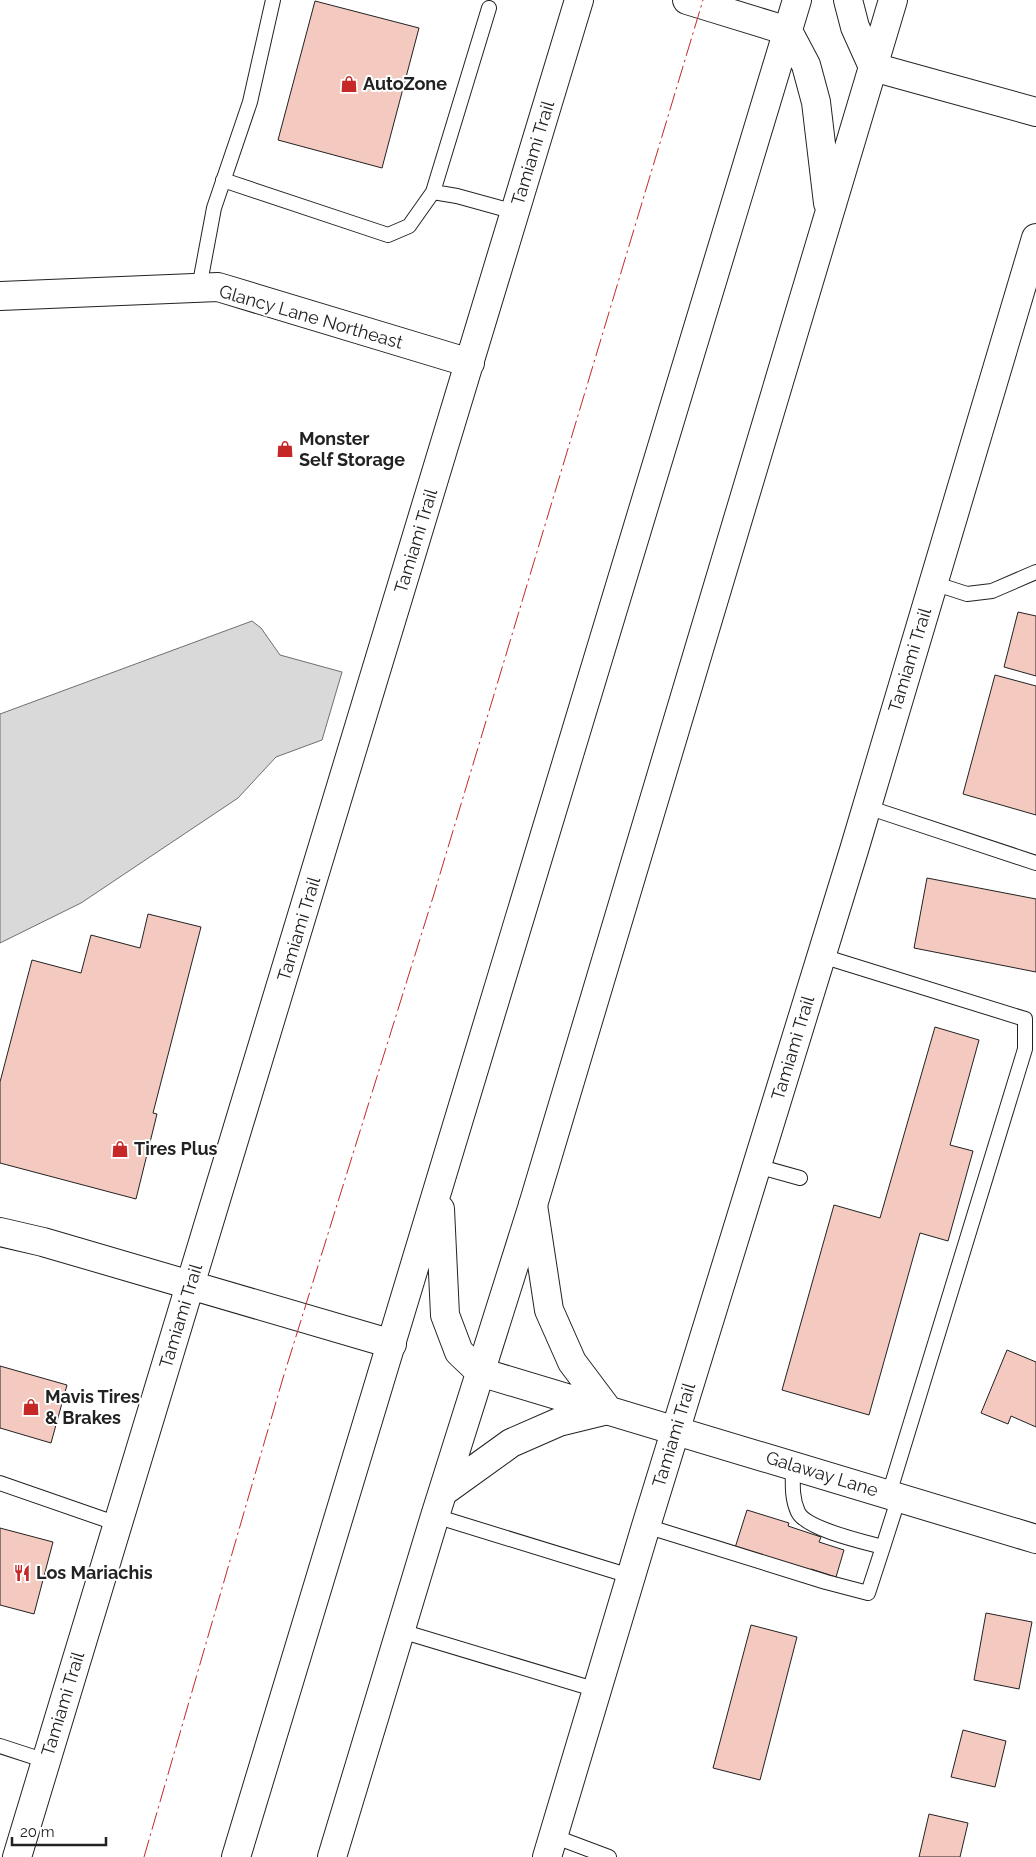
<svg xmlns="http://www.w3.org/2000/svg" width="1036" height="1857" font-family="Raleway,sans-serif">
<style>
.water{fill:#d9d9d9;stroke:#6f6f6f}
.building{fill:#f3c9c0;stroke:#222}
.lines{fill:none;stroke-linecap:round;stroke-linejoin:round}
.lane-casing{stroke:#222;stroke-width:16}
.street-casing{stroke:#222;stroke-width:30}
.primary-casing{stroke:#222;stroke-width:30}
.lane{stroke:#fff;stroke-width:14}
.street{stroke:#fff;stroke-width:28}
.primary{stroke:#fff;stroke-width:28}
.power{stroke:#c62828;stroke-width:1;stroke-dasharray:18 4 2.5 4;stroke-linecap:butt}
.labels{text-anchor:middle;stroke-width:4;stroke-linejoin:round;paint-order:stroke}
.poi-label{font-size:18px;font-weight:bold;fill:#222;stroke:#fff;text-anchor:start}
.street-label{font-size:18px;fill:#222;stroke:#fff}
</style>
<rect width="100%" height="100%" fill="#fff"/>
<path class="water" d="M 252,621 L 261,628 L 280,655 L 342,672 L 322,740 L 276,757 L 238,798 L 81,903 L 0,943 L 0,714 Z"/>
<path class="building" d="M 315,1 L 419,28 L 382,168 L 278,140 Z
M 1018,612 L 1036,616 L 1036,676 L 1004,667 Z
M 995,675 L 1036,686 L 1036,815 L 963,794 Z
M 927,878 L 1036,899 L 1036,972 L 914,948 Z
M 148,914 L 201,927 L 153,1113 L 157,1114 L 136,1199 L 0,1163 L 0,1082 L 32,960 L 81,973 L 91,935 L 140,948 Z
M 935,1027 L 979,1040 L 950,1145 L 973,1151 L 948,1241 L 920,1233 L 869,1415 L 782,1390 L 834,1205 L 880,1218 Z
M 1007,1350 L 1036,1362 L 1036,1427 L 1011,1416 L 1008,1424 L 981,1413 Z
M 0,1366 L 67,1385 L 51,1443 L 0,1428 Z
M 747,1510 L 789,1523 L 788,1526 L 821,1537 L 819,1542 L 844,1550 L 836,1577 L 811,1569 L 809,1575 L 734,1551 Z
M 0,1528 L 53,1542 L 34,1614 L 0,1605 Z
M 986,1613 L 1032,1622 L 1019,1689 L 974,1680 Z
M 751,1625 L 797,1637 L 760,1780 L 713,1768 Z
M 963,1730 L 1006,1741 L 995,1787 L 951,1777 Z
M 929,1814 L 968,1823 L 960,1857 L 919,1857 Z"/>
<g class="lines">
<g class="lane-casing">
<path id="lane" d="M 223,180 L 388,235 L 409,226 L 433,192 L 457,196 L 515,212
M 433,192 L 489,8
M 199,288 L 214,208 L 250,102 L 273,0
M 933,583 L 967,594 L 992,591 L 1036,572
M 867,807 L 1036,863
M 822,956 L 1025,1019 L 1025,1049 L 889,1494
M 757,1166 L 800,1178
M 793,1465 C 793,1481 791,1497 798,1512 C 806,1529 864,1542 883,1547 L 899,1497
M 0,1483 L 118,1524
M 435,1516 L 630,1576
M 646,1526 L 826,1582 L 868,1593 L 883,1547
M 401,1631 L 597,1690
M 0,1746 L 46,1761
M 553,1836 L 609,1857"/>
</g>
<g class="street-casing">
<path id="street" d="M 687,0 L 788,31
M 873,67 L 1036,112
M 0,296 L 218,287 L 470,363
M 533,1205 L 549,1310 L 572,1362 L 608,1410
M 0,1232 L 43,1242 L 392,1344
M 480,1372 L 1036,1539
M 17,1857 L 579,0
M 547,1857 L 646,1526 L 854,850 L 1036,238"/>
</g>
<g class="primary-casing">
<path id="primary" d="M 848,0 L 855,27 L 873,67
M 788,31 L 806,65 L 816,102 L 828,203
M 440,1209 L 445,1315 L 459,1352 L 480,1372
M 443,1492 L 511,1443 L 559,1422 L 608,1410
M 236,1857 L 797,0
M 332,1857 L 435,1516 L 533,1205 L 893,0"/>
</g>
<use href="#lane" class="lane"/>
<use href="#street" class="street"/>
<use href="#primary" class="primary"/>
<path class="power" d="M 144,1857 L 283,1378 L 434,894 L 703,0"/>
</g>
<defs>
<g id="shop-bare" transform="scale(1.35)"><path d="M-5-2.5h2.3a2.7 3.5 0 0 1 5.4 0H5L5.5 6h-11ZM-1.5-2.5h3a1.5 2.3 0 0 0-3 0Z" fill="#c62828" stroke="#fff" stroke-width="2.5" paint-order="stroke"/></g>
<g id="restaurant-bare" transform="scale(1.35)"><path d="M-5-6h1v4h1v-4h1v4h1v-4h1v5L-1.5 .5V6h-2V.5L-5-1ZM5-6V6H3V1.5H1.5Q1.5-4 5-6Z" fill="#c62828" stroke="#fff" stroke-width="2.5" paint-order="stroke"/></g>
</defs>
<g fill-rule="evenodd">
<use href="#shop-bare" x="349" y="84"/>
<use href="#shop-bare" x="285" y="449"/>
<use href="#shop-bare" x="120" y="1149"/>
<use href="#shop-bare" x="31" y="1407"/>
<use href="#restaurant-bare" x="22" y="1573"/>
</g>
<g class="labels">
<g class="poi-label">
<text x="363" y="90">AutoZone</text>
<text x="299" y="445">Monster<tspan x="299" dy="21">Self Storage</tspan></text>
<text x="134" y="1155">Tires Plus</text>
<text x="45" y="1403">Mavis Tires<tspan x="45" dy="21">&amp; Brakes</tspan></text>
<text x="36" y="1579">Los Mariachis</text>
</g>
<g class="street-label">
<text transform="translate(533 153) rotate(-73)" y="6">Tamiami Trail</text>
<text transform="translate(311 317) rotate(16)" y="6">Glancy Lane Northeast</text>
<text transform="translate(416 541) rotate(-73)" y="6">Tamiami Trail</text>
<text transform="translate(910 660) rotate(-73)" y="6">Tamiami Trail</text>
<text transform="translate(299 929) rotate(-73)" y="6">Tamiami Trail</text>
<text transform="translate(793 1048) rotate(-73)" y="6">Tamiami Trail</text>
<text transform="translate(181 1316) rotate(-73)" y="6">Tamiami Trail</text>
<text transform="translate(674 1435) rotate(-73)" y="6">Tamiami Trail</text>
<text transform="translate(822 1474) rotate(17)" y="6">Galaway Lane</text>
<text transform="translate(63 1704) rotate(-73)" y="6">Tamiami Trail</text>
</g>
</g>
<path d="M12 1837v8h94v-8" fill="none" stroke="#222222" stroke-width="2.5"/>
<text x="20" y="1837" font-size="15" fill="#222222" stroke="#ffffff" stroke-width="4" paint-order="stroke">20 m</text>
</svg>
